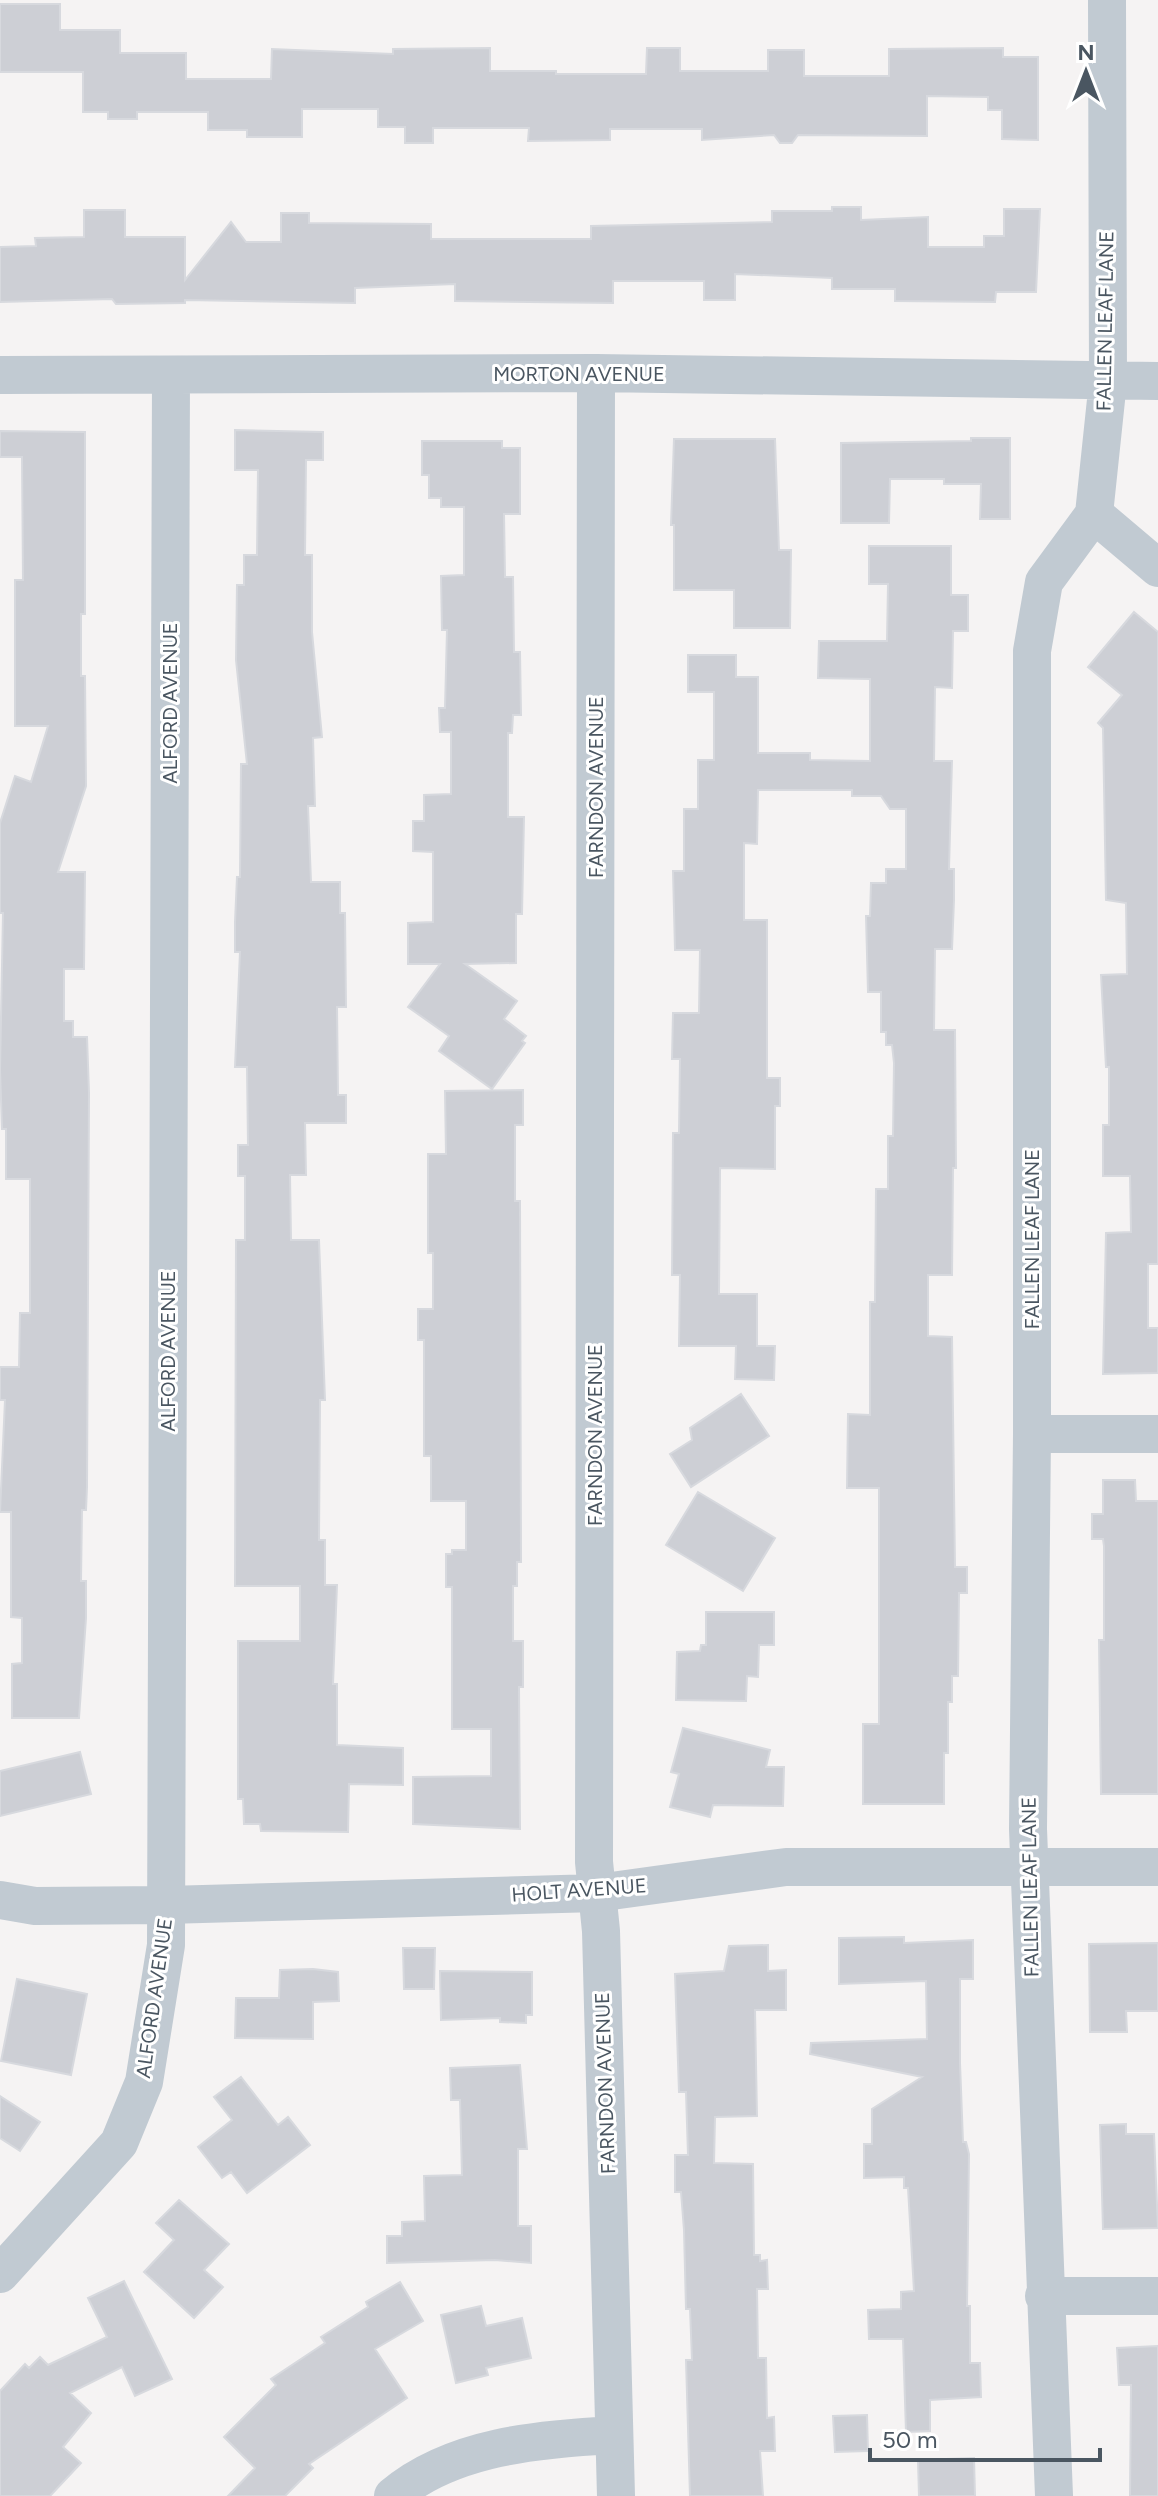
<svg xmlns="http://www.w3.org/2000/svg" width="1158" height="2496" font-family="Figtree,sans-serif">
<style>
.building{fill:#cdcfd5;stroke:#d7d9de;stroke-width:2}
.lines{fill:none;stroke-linecap:round;stroke-linejoin:round}
.minor{stroke:#c1cad2;stroke-width:38}
.labels{text-anchor:middle;stroke-width:6;stroke-linejoin:round;paint-order:stroke}
.street-label{font-size:20px;fill:#4a5661;stroke:#fff}
</style>
<rect width="100%" height="100%" fill="#f5f3f3"/>
<path class="building" d="M 0,4 L 60,4 L 60,30 L 120,30 L 120,53 L 186,53 L 186,79 L 271,79 L 272,49 L 393,54 L 393,49 L 490,48 L 490,71 L 556,71 L 556,74 L 646,74 L 647,48 L 680,48 L 680,71 L 768,71 L 768,50 L 804,50 L 804,76 L 889,76 L 889,49 L 1003,48 L 1003,57 L 1038,57 L 1038,140 L 1002,139 L 1002,110 L 988,110 L 988,97 L 927,96 L 927,136 L 798,135 L 792,143 L 780,143 L 774,135 L 702,140 L 702,129 L 610,129 L 610,140 L 528,141 L 529,128 L 433,128 L 433,143 L 405,143 L 405,127 L 378,127 L 378,109 L 302,109 L 302,137 L 247,137 L 247,130 L 208,130 L 208,112 L 137,112 L 137,119 L 108,119 L 108,112 L 83,112 L 83,72 L 0,72 Z
M 832,207 L 861,207 L 861,220 L 928,217 L 928,247 L 984,247 L 984,236 L 1004,236 L 1004,209 L 1040,209 L 1036,292 L 996,292 L 995,302 L 895,301 L 895,289 L 832,289 L 832,278 L 735,274 L 735,300 L 704,300 L 704,281 L 613,281 L 613,303 L 455,301 L 455,284 L 355,288 L 355,303 L 185,300 L 185,303 L 116,304 L 112,299 L 0,302 L 0,247 L 36,246 L 35,238 L 84,237 L 84,210 L 125,210 L 125,237 L 185,237 L 185,280 L 231,222 L 246,242 L 281,242 L 281,213 L 309,213 L 309,223 L 431,224 L 431,239 L 591,239 L 591,226 L 772,222 L 772,211 L 832,211 Z
M 235,430 L 323,432 L 323,460 L 306,460 L 305,555 L 312,555 L 312,632 L 322,737 L 313,738 L 315,806 L 308,806 L 311,882 L 340,882 L 340,913 L 345,913 L 346,1007 L 337,1007 L 338,1095 L 346,1095 L 346,1123 L 305,1123 L 306,1175 L 290,1175 L 291,1240 L 319,1240 L 325,1400 L 320,1400 L 319,1540 L 325,1540 L 325,1585 L 337,1585 L 333,1684 L 337,1684 L 337,1745 L 403,1748 L 403,1785 L 349,1784 L 348,1832 L 261,1831 L 260,1824 L 244,1824 L 243,1799 L 238,1799 L 238,1641 L 300,1641 L 300,1586 L 235,1586 L 236,1240 L 245,1240 L 245,1176 L 238,1176 L 238,1145 L 248,1145 L 247,1067 L 235,1067 L 240,952 L 235,952 L 235,922 L 237,877 L 240,877 L 241,764 L 247,764 L 236,660 L 237,585 L 244,585 L 244,555 L 257,555 L 258,470 L 235,470 Z
M 0,431 L 85,432 L 85,614 L 81,614 L 81,676 L 85,676 L 86,786 L 58,872 L 85,872 L 84,969 L 64,969 L 64,1021 L 73,1021 L 73,1037 L 87,1037 L 89,1093 L 87,1487 L 86,1510 L 82,1510 L 81,1581 L 86,1581 L 86,1618 L 79,1718 L 12,1718 L 12,1664 L 22,1663 L 22,1618 L 11,1617 L 11,1512 L 0,1512 L 5,1400 L 0,1400 L 0,1367 L 19,1367 L 20,1313 L 30,1313 L 30,1179 L 6,1179 L 6,1129 L 2,1129 L 0,1070 L 3,913 L 0,913 L 0,823 L 15,776 L 31,782 L 48,726 L 15,726 L 15,580 L 23,580 L 22,457 L 0,457 Z
M 971,438 L 1010,438 L 1010,519 L 980,519 L 981,484 L 944,484 L 944,479 L 890,479 L 889,523 L 841,523 L 841,443 L 971,441 Z
M 674,439 L 775,439 L 779,550 L 791,550 L 790,628 L 734,628 L 734,590 L 674,590 L 674,525 L 671,525 Z
M 422,441 L 502,441 L 502,448 L 520,448 L 520,514 L 504,514 L 505,577 L 513,577 L 514,652 L 520,652 L 521,715 L 513,715 L 512,733 L 508,733 L 508,817 L 524,817 L 522,914 L 516,914 L 516,963 L 465,964 L 517,1001 L 504,1019 L 526,1036 L 522,1041 L 525,1043 L 492,1089 L 439,1051 L 449,1036 L 408,1007 L 440,964 L 408,964 L 408,923 L 433,922 L 433,852 L 413,851 L 413,821 L 424,821 L 424,795 L 451,794 L 451,732 L 440,732 L 439,708 L 445,708 L 447,630 L 442,630 L 441,576 L 464,575 L 464,507 L 441,507 L 441,498 L 429,498 L 429,475 L 422,475 Z
M 869,546 L 951,546 L 951,595 L 968,595 L 968,631 L 953,631 L 952,688 L 935,687 L 934,761 L 952,761 L 949,869 L 954,869 L 954,900 L 952,949 L 935,949 L 934,1030 L 955,1030 L 956,1168 L 953,1168 L 952,1275 L 928,1275 L 928,1336 L 952,1337 L 955,1567 L 967,1567 L 967,1593 L 959,1593 L 958,1676 L 952,1676 L 952,1702 L 948,1702 L 948,1753 L 944,1753 L 944,1804 L 863,1804 L 863,1724 L 879,1724 L 879,1488 L 847,1488 L 848,1414 L 870,1415 L 870,1302 L 875,1302 L 876,1189 L 888,1189 L 888,1136 L 893,1136 L 894,1063 L 892,1045 L 886,1045 L 886,1032 L 881,1032 L 881,992 L 868,992 L 866,916 L 870,916 L 871,883 L 886,883 L 886,869 L 906,869 L 906,809 L 890,809 L 881,796 L 852,796 L 852,790 L 758,790 L 757,844 L 744,843 L 744,920 L 767,920 L 767,1078 L 780,1078 L 780,1106 L 775,1106 L 775,1169 L 720,1168 L 719,1294 L 757,1294 L 757,1346 L 775,1346 L 774,1380 L 735,1379 L 736,1346 L 679,1346 L 680,1275 L 672,1275 L 673,1133 L 679,1133 L 680,1059 L 672,1059 L 673,1013 L 699,1013 L 700,950 L 675,950 L 673,871 L 684,871 L 684,809 L 698,809 L 698,760 L 714,760 L 714,692 L 688,692 L 688,655 L 736,655 L 736,677 L 758,677 L 758,753 L 810,753 L 810,760 L 870,761 L 870,679 L 818,678 L 819,641 L 887,641 L 888,584 L 869,584 Z
M 1134,612 L 1158,632 L 1158,1264 L 1148,1264 L 1148,1328 L 1158,1328 L 1158,1373 L 1103,1374 L 1106,1233 L 1131,1232 L 1130,1176 L 1103,1176 L 1103,1125 L 1109,1125 L 1109,1067 L 1106,1067 L 1101,975 L 1127,974 L 1126,903 L 1106,900 L 1103,728 L 1098,723 L 1122,695 L 1088,667 Z
M 523,1090 L 523,1125 L 515,1125 L 515,1201 L 520,1201 L 521,1562 L 517,1562 L 517,1586 L 513,1586 L 513,1641 L 523,1641 L 523,1687 L 519,1687 L 520,1829 L 413,1824 L 413,1777 L 491,1776 L 491,1729 L 452,1729 L 452,1587 L 446,1587 L 446,1554 L 452,1554 L 452,1550 L 466,1550 L 466,1501 L 431,1501 L 431,1456 L 424,1456 L 424,1340 L 418,1340 L 418,1309 L 433,1309 L 433,1253 L 428,1253 L 428,1154 L 446,1154 L 445,1091 Z
M 741,1394 L 769,1436 L 691,1487 L 670,1454 L 692,1440 L 690,1428 Z
M 1103,1480 L 1135,1480 L 1136,1501 L 1158,1501 L 1158,1794 L 1101,1794 L 1099,1640 L 1104,1640 L 1104,1546 L 1103,1539 L 1092,1539 L 1092,1514 L 1103,1514 Z
M 698,1492 L 775,1538 L 743,1591 L 666,1545 Z
M 706,1612 L 774,1612 L 774,1645 L 759,1645 L 758,1677 L 747,1676 L 746,1701 L 676,1700 L 677,1652 L 700,1651 L 701,1645 L 706,1645 Z
M 683,1728 L 770,1750 L 766,1767 L 784,1767 L 783,1806 L 713,1805 L 710,1817 L 670,1807 L 679,1774 L 671,1772 Z
M 80,1752 L 91,1794 L 0,1816 L 0,1771 Z
M 904,1937 L 904,1943 L 973,1940 L 973,1979 L 960,1979 L 960,2063 L 963,2142 L 966,2142 L 969,2154 L 967,2306 L 970,2306 L 970,2363 L 980,2363 L 981,2397 L 930,2400 L 930,2431 L 906,2432 L 903,2339 L 869,2339 L 868,2310 L 901,2309 L 901,2292 L 914,2291 L 908,2188 L 904,2188 L 904,2177 L 864,2178 L 864,2144 L 872,2144 L 872,2109 L 922,2077 L 810,2054 L 811,2043 L 927,2039 L 926,1981 L 839,1984 L 839,1938 Z
M 1158,1943 L 1158,2011 L 1126,2011 L 1127,2032 L 1090,2032 L 1089,1944 Z
M 768,1945 L 768,1971 L 786,1970 L 786,2010 L 755,2010 L 757,2116 L 715,2117 L 714,2163 L 753,2164 L 754,2255 L 760,2255 L 760,2261 L 767,2260 L 768,2289 L 757,2289 L 758,2358 L 766,2358 L 767,2418 L 774,2417 L 775,2451 L 760,2451 L 763,2496 L 690,2496 L 686,2360 L 692,2360 L 690,2309 L 686,2309 L 684,2230 L 681,2192 L 675,2192 L 675,2155 L 688,2155 L 686,2092 L 679,2092 L 675,1974 L 724,1971 L 729,1946 Z
M 403,1948 L 435,1948 L 434,1989 L 404,1989 Z
M 313,1969 L 338,1972 L 339,2001 L 313,2002 L 313,2039 L 235,2038 L 236,1998 L 279,1998 L 280,1970 Z
M 440,1971 L 532,1972 L 532,2015 L 526,2015 L 526,2023 L 500,2022 L 500,2018 L 441,2020 Z
M 17,1979 L 87,1994 L 71,2075 L 1,2061 Z
M 520,2065 L 527,2149 L 518,2149 L 518,2226 L 531,2226 L 531,2263 L 495,2260 L 387,2263 L 387,2236 L 402,2236 L 402,2222 L 425,2221 L 424,2176 L 462,2175 L 460,2100 L 451,2100 L 450,2068 Z
M 241,2077 L 278,2125 L 288,2117 L 310,2145 L 247,2193 L 231,2172 L 222,2178 L 198,2147 L 232,2120 L 214,2097 Z
M 0,2096 L 40,2122 L 20,2151 L 0,2138 Z
M 1126,2124 L 1126,2134 L 1154,2134 L 1158,2228 L 1103,2229 L 1100,2125 Z
M 179,2200 L 229,2244 L 204,2270 L 223,2287 L 194,2318 L 144,2272 L 174,2240 L 156,2223 Z
M 124,2281 L 172,2379 L 135,2396 L 122,2367 L 70,2393 L 91,2413 L 63,2447 L 81,2463 L 50,2496 L 0,2496 L 0,2391 L 25,2364 L 29,2368 L 40,2357 L 48,2365 L 107,2337 L 88,2298 Z
M 400,2282 L 423,2321 L 375,2349 L 407,2398 L 309,2464 L 313,2468 L 285,2496 L 228,2496 L 255,2468 L 224,2437 L 276,2385 L 271,2379 L 325,2343 L 321,2337 L 368,2307 L 366,2302 Z
M 481,2306 L 486,2326 L 522,2318 L 531,2358 L 486,2368 L 488,2375 L 456,2383 L 441,2315 Z
M 1158,2346 L 1158,2496 L 1130,2496 L 1131,2385 L 1119,2385 L 1117,2348 Z
M 867,2415 L 868,2451 L 835,2452 L 833,2416 Z
M 974,2458 L 975,2496 L 919,2496 L 918,2460 Z"/>
<g class="lines">
<path class="minor" d="M 596,373 L 594,1862 L 601,1931 L 616,2496
M 0,375 L 596,373 L 1158,381
M 1094,514 L 1158,568
M 1032,1434 L 1158,1434
M 0,1900 L 35,1906 L 167,1905 L 597,1893 L 786,1867 L 1158,1867
M 0,2274 L 119,2143 L 144,2082 L 166,1945 L 171,376
M 1044,2296 L 1158,2296
M 393,2496 C 452,2446 540,2439 614,2435
M 1054,2496 L 1028,1829 L 1032,1434 L 1032,651 L 1044,582 L 1094,514 L 1108,381 L 1107,0"/>
</g>
<g class="labels">
<g class="street-label">
<text transform="translate(1105 321) rotate(-89)" y="7">FALLEN LEAF LANE</text>
<text x="579" y="381">MORTON AVENUE</text>
<text transform="translate(170 703) rotate(-90)" y="7">ALFORD AVENUE</text>
<text transform="translate(596 787) rotate(-90)" y="7">FARNDON AVENUE</text>
<text transform="translate(1032 1239) rotate(-90)" y="7">FALLEN LEAF LANE</text>
<text transform="translate(168 1351) rotate(-90)" y="7">ALFORD AVENUE</text>
<text transform="translate(595 1435) rotate(-90)" y="7">FARNDON AVENUE</text>
<text transform="translate(1030 1887) rotate(-91)" y="7">FALLEN LEAF LANE</text>
<text transform="translate(579 1890) rotate(-4)" y="7">HOLT AVENUE</text>
<text transform="translate(154 1998) rotate(-82)" y="7">ALFORD AVENUE</text>
<text transform="translate(605 2083) rotate(-92)" y="7">FARNDON AVENUE</text>
</g>
</g>
<g transform="translate(1086 72)" stroke="#ffffff" stroke-width="6" paint-order="stroke">
<path d="M0-6L14 30L0 20L-14 30Z" fill="#4a5661"/>
<text y="-12" font-size="22" font-weight="bold" text-anchor="middle" fill="#4a5661">N</text>
</g>
<path d="M870 2448v12h230v-12" fill="none" stroke="#4a5661" stroke-width="4"/>
<text x="882" y="2448" font-size="24" fill="#4a5661" stroke="#ffffff" stroke-width="6" paint-order="stroke">50 m</text>
</svg>
